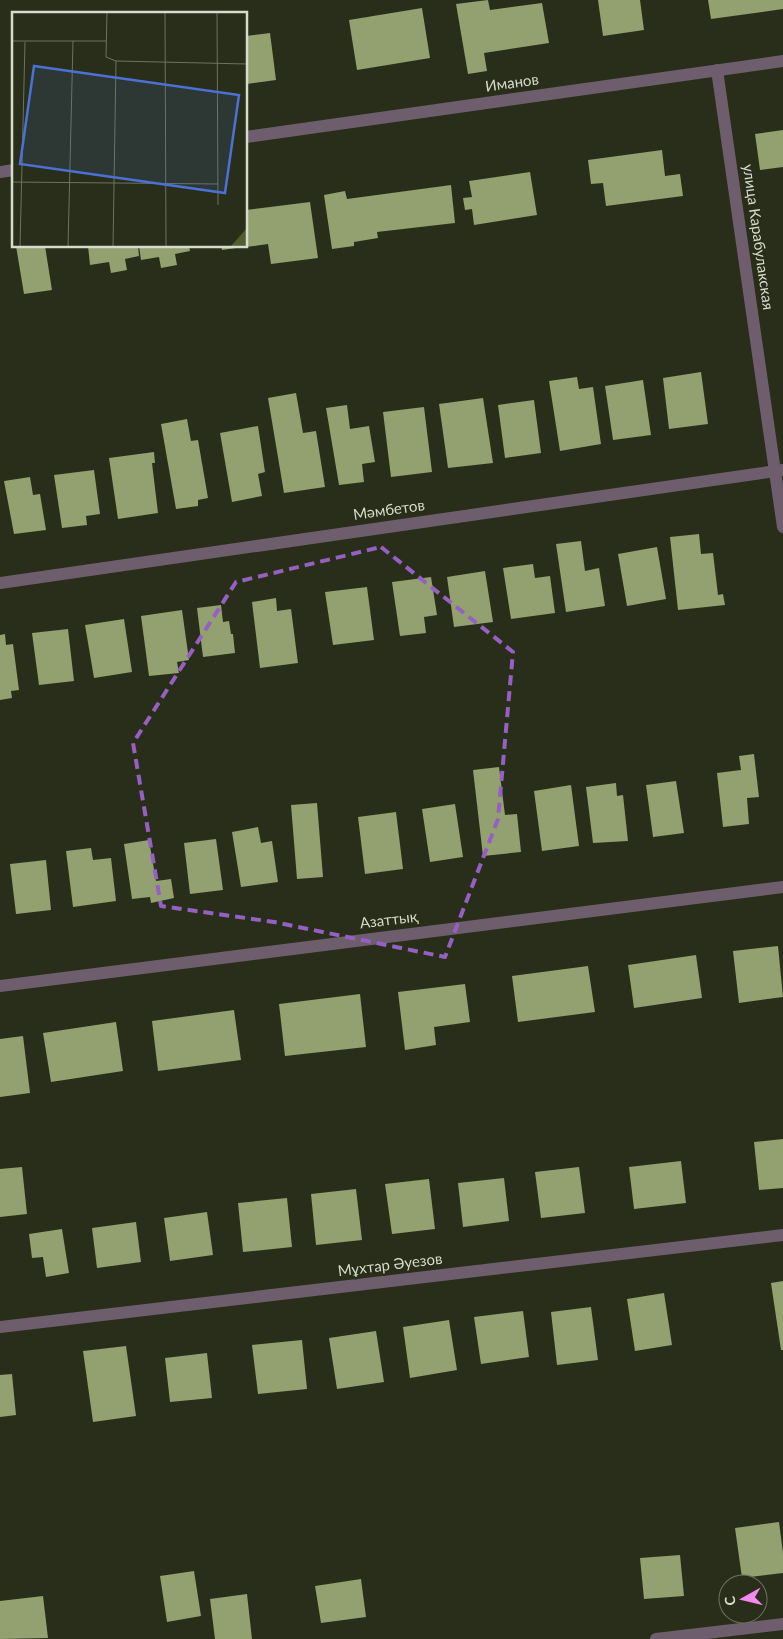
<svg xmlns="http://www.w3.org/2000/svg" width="783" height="1639" font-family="Lato,sans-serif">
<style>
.building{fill:#93a070}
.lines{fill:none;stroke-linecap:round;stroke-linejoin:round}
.minor{stroke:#6e5e6d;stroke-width:12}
.marked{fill:none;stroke:#9660c3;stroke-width:4;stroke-dasharray:10 6;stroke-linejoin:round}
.labels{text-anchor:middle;stroke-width:5;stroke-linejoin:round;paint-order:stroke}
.street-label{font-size:15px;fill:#d6dbcd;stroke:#282e19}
.inset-road{fill:none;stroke:#6e7361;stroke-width:1}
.view{fill:#4b71d5;fill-opacity:0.15;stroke:#4b71d5;stroke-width:2.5}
.inset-edge{fill:none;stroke:#d6dbcd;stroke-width:2.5}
</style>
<rect width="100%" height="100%" fill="#282e19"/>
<path class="building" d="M 488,0 L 490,10 L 542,3 L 549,43 L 484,53 L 487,71 L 468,74 L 456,4 Z
M 598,0 L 640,0 L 644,30 L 603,36 Z
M 708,0 L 783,0 L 783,9 L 711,19 Z
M 422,8 L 430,58 L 357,70 L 349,20 Z
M 270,33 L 276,80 L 246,84 L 246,36 Z
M 783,130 L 783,167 L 760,170 L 755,134 Z
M 662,150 L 665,176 L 680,174 L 683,196 L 606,206 L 603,183 L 591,184 L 588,160 Z
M 530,172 L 537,215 L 474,225 L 472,209 L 465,210 L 463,198 L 472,197 L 469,181 Z
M 451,185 L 455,223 L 377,232 L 378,238 L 354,242 L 354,246 L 332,249 L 324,195 L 345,191 L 347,199 Z
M 310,202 L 318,258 L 271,264 L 268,244 L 246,247 L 246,210 Z
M 16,246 L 45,246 L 52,290 L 24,294 Z
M 88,246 L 138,246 L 139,256 L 125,259 L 127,270 L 111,273 L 109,262 L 90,265 Z
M 139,246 L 189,246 L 190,251 L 175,254 L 177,265 L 161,268 L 159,257 L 141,260 Z
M 221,246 L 243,246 L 243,247 L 222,250 Z
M 701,372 L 708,424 L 669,429 L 663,378 Z
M 577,377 L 579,389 L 593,387 L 601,444 L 560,451 L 549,381 Z
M 643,380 L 651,435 L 613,440 L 605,386 Z
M 296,393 L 303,433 L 316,431 L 325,487 L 284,493 L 268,398 Z
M 483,398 L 493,463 L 448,468 L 439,404 Z
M 534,400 L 541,453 L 505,458 L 498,405 Z
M 347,405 L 350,429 L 369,426 L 375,462 L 362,464 L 364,482 L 339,485 L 326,408 Z
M 424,407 L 432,472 L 391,477 L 383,412 Z
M 187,419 L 191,441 L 198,440 L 208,498 L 198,500 L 198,506 L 176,509 L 161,424 Z
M 258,426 L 265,472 L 258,474 L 262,496 L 232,502 L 220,433 Z
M 154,452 L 155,463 L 152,463 L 158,513 L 118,519 L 109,458 Z
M 94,470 L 100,514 L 86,516 L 87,525 L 62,528 L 54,475 Z
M 30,477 L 33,495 L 40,494 L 46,530 L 14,534 L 4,481 Z
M 699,534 L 701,554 L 713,553 L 718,595 L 723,594 L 725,605 L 678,610 L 670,537 Z
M 581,541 L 585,571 L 599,568 L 605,606 L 566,612 L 556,544 Z
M 657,547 L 666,599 L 627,606 L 618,554 Z
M 533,564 L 535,578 L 550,576 L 555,613 L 511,619 L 503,568 Z
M 485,571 L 493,622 L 454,627 L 447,577 Z
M 431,577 L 437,615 L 424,617 L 426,633 L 400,636 L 392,582 Z
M 367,587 L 374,640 L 333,645 L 325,592 Z
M 276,598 L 277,611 L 291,609 L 298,663 L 260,668 L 252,602 Z
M 221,605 L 223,622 L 229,621 L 231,634 L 233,634 L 235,653 L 203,657 L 197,608 Z
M 182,610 L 189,660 L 177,662 L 179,673 L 149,676 L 141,616 Z
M 124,619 L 132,672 L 94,678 L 85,625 Z
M 68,629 L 74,681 L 39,685 L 32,633 Z
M 5,634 L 6,645 L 13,644 L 19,690 L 11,691 L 12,698 L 0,700 L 0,635 Z
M 754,754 L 759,797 L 747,798 L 749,824 L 723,827 L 717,773 L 741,770 L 739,756 Z
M 499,767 L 505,815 L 517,814 L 521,852 L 483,856 L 473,770 Z
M 676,781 L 684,833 L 653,837 L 646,785 Z
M 616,783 L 617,796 L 623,795 L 628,841 L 593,843 L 586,787 Z
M 571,785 L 579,846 L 542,851 L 534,791 Z
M 317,803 L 323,877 L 297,879 L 291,805 Z
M 455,804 L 463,857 L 430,862 L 422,809 Z
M 396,812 L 403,869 L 365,874 L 358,817 Z
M 258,827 L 261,843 L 272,841 L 278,882 L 241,887 L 232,832 Z
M 216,839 L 223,890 L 190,894 L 184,843 Z
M 149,840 L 156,881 L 171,879 L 174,898 L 151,903 L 150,897 L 132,899 L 124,844 Z
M 91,848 L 93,860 L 111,858 L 116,901 L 73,907 L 66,851 Z
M 46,860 L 51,910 L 16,914 L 10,864 Z
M 778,946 L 783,997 L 739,1003 L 733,951 Z
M 696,955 L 702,998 L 634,1008 L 628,965 Z
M 588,966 L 595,1012 L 518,1022 L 512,976 Z
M 465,984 L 470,1022 L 434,1027 L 436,1045 L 405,1050 L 398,992 Z
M 360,994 L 366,1047 L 285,1056 L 279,1004 Z
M 234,1010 L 241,1060 L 158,1071 L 152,1021 Z
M 116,1022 L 123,1071 L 51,1082 L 43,1033 Z
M 23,1036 L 30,1093 L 0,1097 L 0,1039 Z
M 783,1139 L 783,1188 L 759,1190 L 754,1142 Z
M 681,1161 L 686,1203 L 634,1209 L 629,1167 Z
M 22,1167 L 27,1214 L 0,1217 L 0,1169 Z
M 579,1167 L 585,1213 L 541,1218 L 535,1172 Z
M 504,1178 L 509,1221 L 463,1227 L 458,1183 Z
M 429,1179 L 435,1229 L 392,1234 L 385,1184 Z
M 356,1189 L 362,1240 L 316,1245 L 311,1194 Z
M 287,1198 L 292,1247 L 243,1252 L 238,1203 Z
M 207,1212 L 213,1255 L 170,1261 L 164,1218 Z
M 136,1222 L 141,1262 L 97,1268 L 92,1228 Z
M 62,1229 L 69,1273 L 46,1277 L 43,1257 L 32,1258 L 29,1234 Z
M 783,1281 L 783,1350 L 781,1350 L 771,1283 Z
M 664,1293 L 672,1345 L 635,1351 L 627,1299 Z
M 591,1307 L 598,1360 L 557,1365 L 551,1312 Z
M 523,1311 L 529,1357 L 481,1364 L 474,1317 Z
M 449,1320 L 457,1370 L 410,1378 L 403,1327 Z
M 376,1331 L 384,1382 L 337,1389 L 329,1338 Z
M 302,1340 L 307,1389 L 258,1394 L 252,1345 Z
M 126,1346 L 136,1416 L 93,1422 L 83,1351 Z
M 207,1353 L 212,1398 L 170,1402 L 165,1358 Z
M 12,1374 L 16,1415 L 0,1417 L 0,1375 Z
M 779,1522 L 783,1553 L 783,1573 L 742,1578 L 735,1528 Z
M 680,1555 L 684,1596 L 644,1599 L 640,1558 Z
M 194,1571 L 201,1616 L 167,1622 L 160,1576 Z
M 361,1579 L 366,1617 L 321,1623 L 315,1586 Z
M 247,1594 L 252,1639 L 215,1639 L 210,1599 Z
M 43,1596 L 48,1638 L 0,1639 L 0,1601 Z"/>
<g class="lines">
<path class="minor" d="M 717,70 L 783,527
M 246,137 L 783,61
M 0,172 L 14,170
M 0,583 L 783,470
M 0,986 L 783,887
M 0,1327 L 783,1235
M 656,1639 L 783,1624"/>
</g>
<path class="marked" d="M 381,547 L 513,652 L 498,819 L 445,957 L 274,922 L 161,906 L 133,743 L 236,582 Z"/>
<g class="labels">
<g class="street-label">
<text transform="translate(512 83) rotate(-8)" y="5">Иманов</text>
<text transform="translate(758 237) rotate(82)" y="5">улица Карабулакская</text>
<text transform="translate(389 510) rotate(-8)" y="5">Мәмбетов</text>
<text transform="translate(389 920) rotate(-7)" y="5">Азаттық</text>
<text transform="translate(390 1265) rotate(-7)" y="5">Мұхтар Әуезов</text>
</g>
</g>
<g transform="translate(12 12)">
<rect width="235" height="235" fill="#282e19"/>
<path d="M 235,216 L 235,235 L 218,235 Z" fill="#515d30"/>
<path class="inset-road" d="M 95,0 L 94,45 L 104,49 L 101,235M 153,0 L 154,235M 205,0 L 206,193M 0,29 L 94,29M 104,49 L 235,52M 0,170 L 206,172M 8,235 L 13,30M 56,235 L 61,29"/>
<path class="view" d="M 22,54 L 227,83 L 213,181 L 8,152 Z"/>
<rect width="235" height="235" class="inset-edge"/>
</g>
<g transform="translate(743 1599) rotate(262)"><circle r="24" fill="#282e19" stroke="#6e7361"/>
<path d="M0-4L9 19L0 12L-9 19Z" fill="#f489f1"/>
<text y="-8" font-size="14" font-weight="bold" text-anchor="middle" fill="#d6dbcd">С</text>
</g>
</svg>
